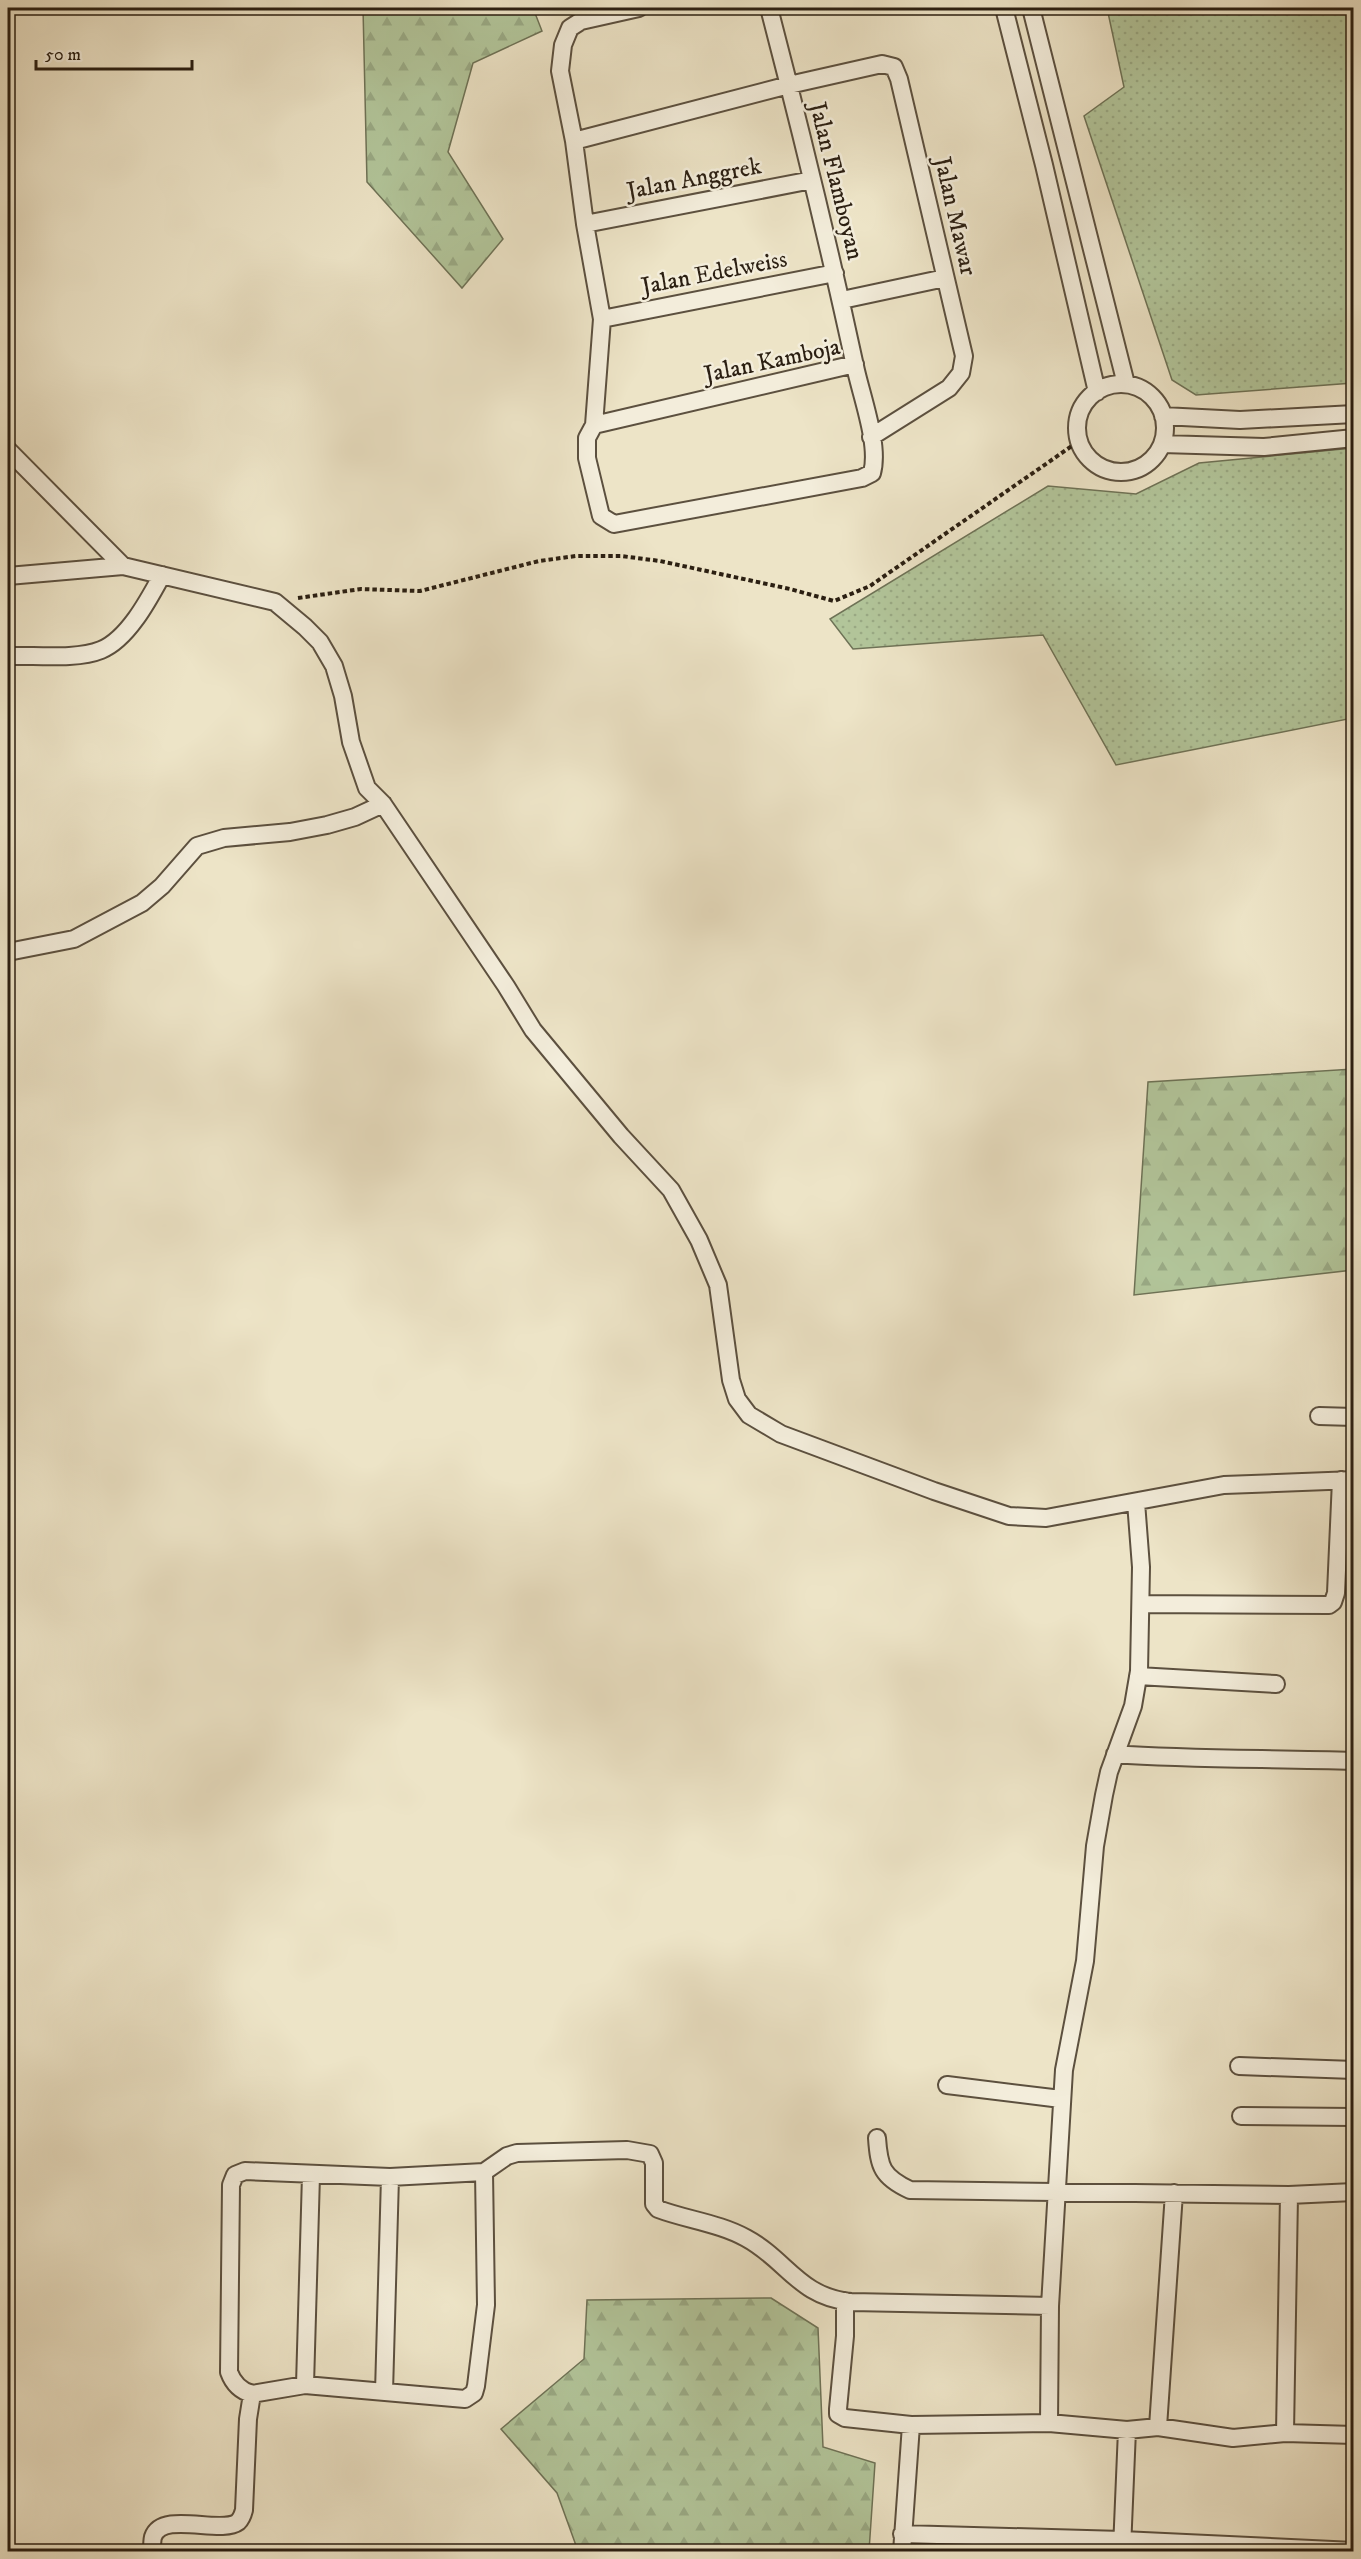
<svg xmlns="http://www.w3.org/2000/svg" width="1361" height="2559" font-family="'IM FELL DW Pica',serif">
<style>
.grass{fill:url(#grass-dots);stroke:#6e7256;stroke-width:1.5}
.forest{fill:url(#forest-firs);stroke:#6e7256;stroke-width:1.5}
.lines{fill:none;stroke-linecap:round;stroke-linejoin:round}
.street-casing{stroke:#5c503f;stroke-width:20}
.path{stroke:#2b1f12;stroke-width:4;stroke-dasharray:4.5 3;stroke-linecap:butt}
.street{stroke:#f3eddb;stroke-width:16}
.labels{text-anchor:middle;stroke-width:5;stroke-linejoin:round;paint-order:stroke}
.street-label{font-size:24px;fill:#2b1f12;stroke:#f3eddb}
</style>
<defs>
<pattern id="grass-dots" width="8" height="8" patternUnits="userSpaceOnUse" patternTransform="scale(1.5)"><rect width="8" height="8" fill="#b2c59a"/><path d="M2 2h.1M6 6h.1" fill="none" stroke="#99a984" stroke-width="1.8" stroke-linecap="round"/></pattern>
<pattern id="forest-firs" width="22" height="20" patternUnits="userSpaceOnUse" patternTransform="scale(1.5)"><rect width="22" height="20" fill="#b2c59a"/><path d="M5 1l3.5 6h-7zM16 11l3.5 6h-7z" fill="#99a984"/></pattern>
</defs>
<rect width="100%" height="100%" fill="#ede4c7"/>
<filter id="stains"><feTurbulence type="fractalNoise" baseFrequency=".00333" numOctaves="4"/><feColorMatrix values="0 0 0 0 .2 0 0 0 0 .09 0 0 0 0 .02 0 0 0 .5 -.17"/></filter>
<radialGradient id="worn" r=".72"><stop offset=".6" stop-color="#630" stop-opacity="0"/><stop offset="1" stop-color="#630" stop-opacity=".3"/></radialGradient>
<path class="grass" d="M 1107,8 L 1353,8 L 1353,383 L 1196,395 L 1172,380 L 1084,116 L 1124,87 Z
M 1353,448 L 1353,718 L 1116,765 L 1043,635 L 853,649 L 830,619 L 1048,486 L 1136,494 L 1199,463 Z"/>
<path class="forest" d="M 363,8 L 533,8 L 542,31 L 473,63 L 448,152 L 503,239 L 462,288 L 367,182 Z
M 1353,1069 L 1353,1270 L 1134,1295 L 1148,1082 Z
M 771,2298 L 818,2328 L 823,2447 L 875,2463 L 869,2551 L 578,2551 L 557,2493 L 501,2429 L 584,2359 L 587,2300 Z"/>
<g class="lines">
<g class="street-casing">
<path id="street" d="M 639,8 L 581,21 L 570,28 L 563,45 L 560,71 L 574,141 L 585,224 L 602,319 L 594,425 L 587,438 L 587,458 L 601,516 L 614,524 L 862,478 L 872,473 C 880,445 861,395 855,366 C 829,246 800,127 769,8
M 1004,8 L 1044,165 L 1097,392
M 1031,8 L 1126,384
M 574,141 L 789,85 L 882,64 L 894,67 L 899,79 L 964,356 L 961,373 L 949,388 L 871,437
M 585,224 L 812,180
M 842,300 L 945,278
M 602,319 L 835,273
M1077 428a44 44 0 1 1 88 0a44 44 0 1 1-88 0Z
M 1163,416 L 1240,420 L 1354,414
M 594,425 L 855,364
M 1162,444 L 1264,447 L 1354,438
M 8,450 L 123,566 L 275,602 L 305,627 L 320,642 L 334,666 L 343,696 L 351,742 L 367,788 L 383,804 L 506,986 L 533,1030 L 621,1136 L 671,1190 L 699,1240 L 718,1285 L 731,1380 L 737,1399 L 749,1415 L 781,1434 L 934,1491 L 1009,1516 L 1046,1518 L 1224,1485 L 1354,1480
M 8,576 L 123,566
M 8,656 C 34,655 77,660 101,650 C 128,639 149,599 162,575
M 8,952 L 74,939 L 142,903 L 162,886 L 197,846 L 224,838 L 290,832 L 327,825 L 355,817 L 383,804
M 1319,1416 L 1354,1417
M 1141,1604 L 1329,1605 L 1333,1602 L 1336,1593 L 1341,1480
M 1138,1676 L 1276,1684
M 1115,1754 C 1194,1760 1274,1758 1354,1761
M 1239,2066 L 1354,2070
M 947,2085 L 1061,2099
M 1241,2116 L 1354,2117
M 877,2138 C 879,2167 882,2177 910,2190 L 1289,2195 L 1354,2192
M 845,2301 L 845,2336 L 838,2409 L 838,2414 L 845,2418 L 911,2425 L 1049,2423 L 1127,2430 L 1158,2427 L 1233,2438 L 1285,2433 L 1354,2435
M 305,2385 L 311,2175
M 384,2392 L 390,2177
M 252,2394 L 305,2385 L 465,2399 L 474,2393 L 476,2386 L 486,2305 L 484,2172
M 1049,2423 L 1050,2306 L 1064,2070 L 1085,1961 L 1095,1846 L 1104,1795 L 1109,1772 L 1133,1706 L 1139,1671 L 1141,1567 L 1136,1502
M 1158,2427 L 1174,2193
M 1285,2433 L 1289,2195
M 902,2534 L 1122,2540 L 1354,2551
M 1122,2549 L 1127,2430
M 152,2552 C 152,2547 152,2541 153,2537 C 162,2510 221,2535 238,2522 C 241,2519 243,2514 244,2510 L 248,2419 L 252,2394 C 241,2391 233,2383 229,2372 L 231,2185 L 235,2175 L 245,2171 L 390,2177 L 484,2172 L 507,2156 L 517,2153 L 627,2150 L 650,2154 L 654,2163 L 654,2204 L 658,2209 C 687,2220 719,2223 746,2238 C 787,2260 799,2297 851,2302 L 1050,2306
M 902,2552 L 911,2425"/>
</g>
<path class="path" d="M 298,598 L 361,589 L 420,591 L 539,561 L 576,556 L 621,556 L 660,561 L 790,589 L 834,601 L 870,586 L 1079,441"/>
<use href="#street" class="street"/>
</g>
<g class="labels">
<g class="street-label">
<text transform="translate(694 178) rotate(-11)" y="8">Jalan Anggrek</text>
<text transform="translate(837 181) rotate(76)" y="8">Jalan Flamboyan</text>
<text transform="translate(956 216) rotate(77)" y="8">Jalan Mawar</text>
<text transform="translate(714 272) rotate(-11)" y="8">Jalan Edelweiss</text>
<text transform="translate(772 360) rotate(-12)" y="8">Jalan Kamboja</text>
</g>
</g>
<rect width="1361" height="2559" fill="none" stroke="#ede4c7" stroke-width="30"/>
<rect x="9" y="9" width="1343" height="2541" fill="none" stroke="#2b1f12" stroke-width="3"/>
<rect x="15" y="15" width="1331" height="2529" fill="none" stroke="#2b1f12" stroke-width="1.5"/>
<path d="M36 60v9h156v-9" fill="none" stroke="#2b1f12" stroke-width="3"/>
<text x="45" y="60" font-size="18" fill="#2b1f12" stroke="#f3eddb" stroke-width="4.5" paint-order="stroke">50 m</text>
<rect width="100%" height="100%" filter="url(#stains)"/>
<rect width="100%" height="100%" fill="url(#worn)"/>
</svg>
